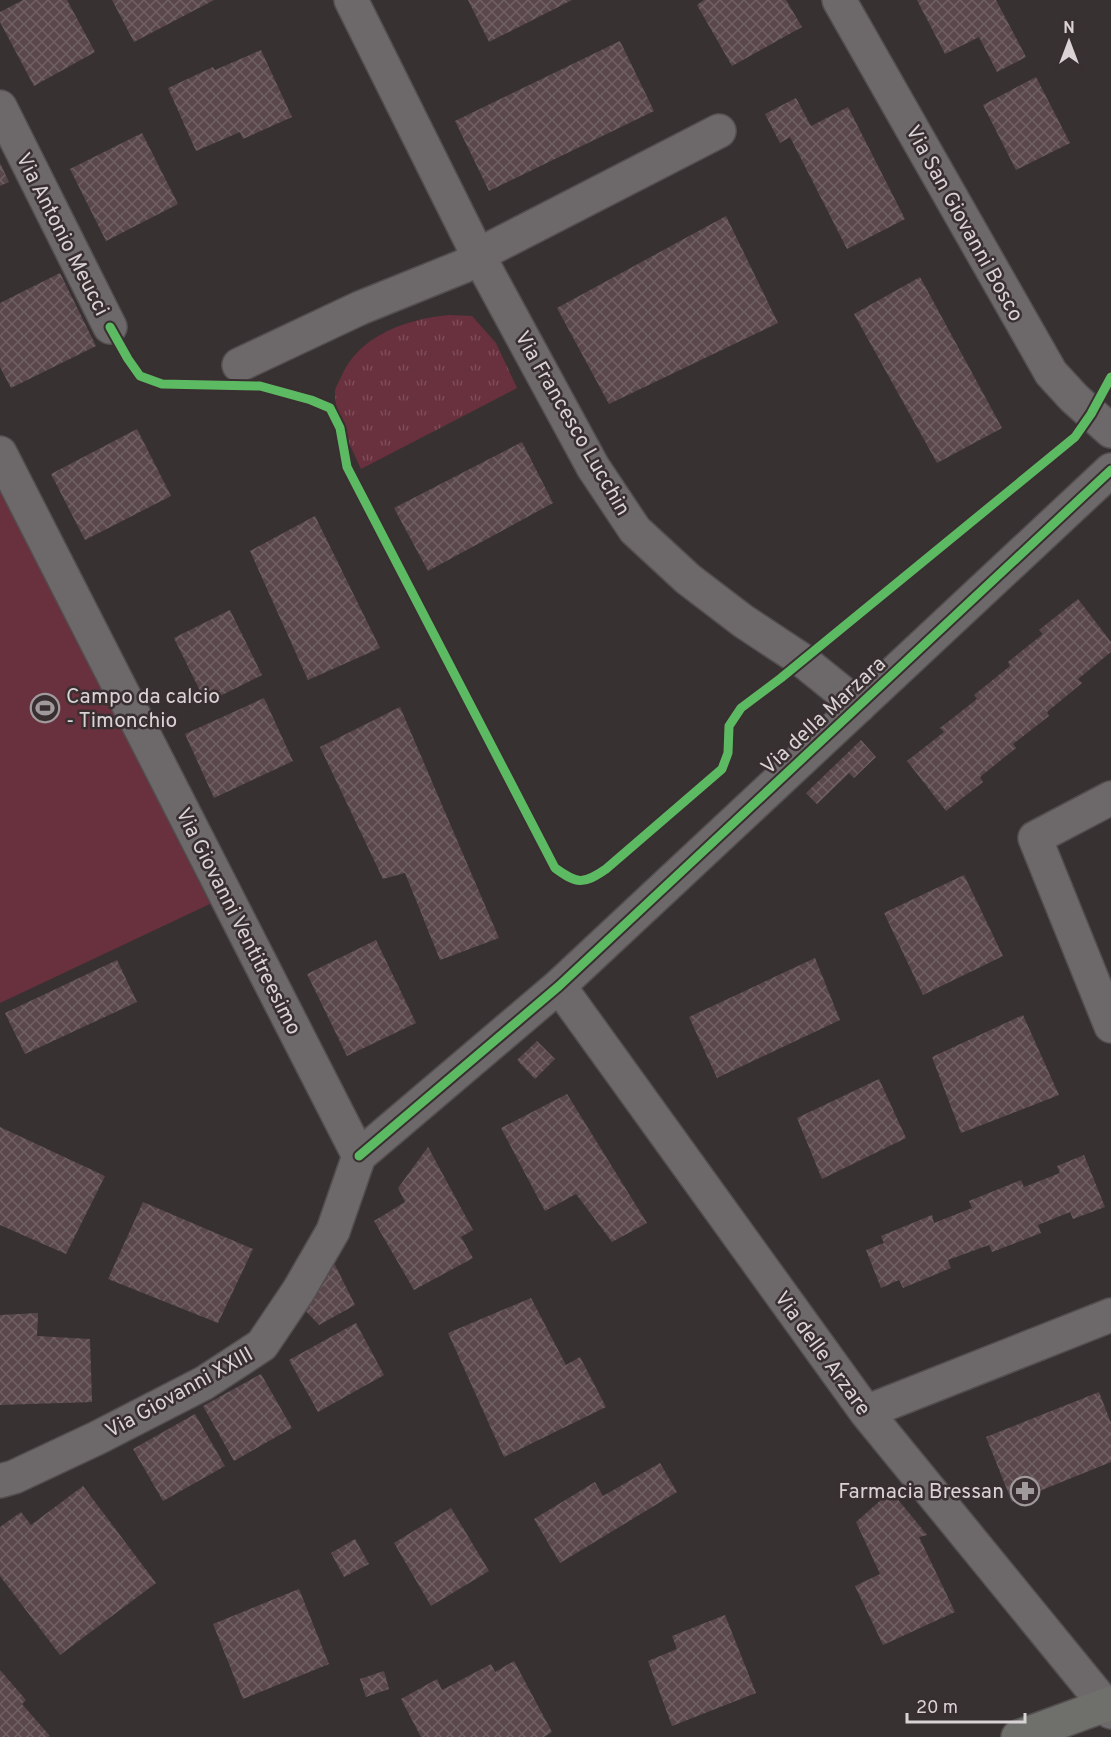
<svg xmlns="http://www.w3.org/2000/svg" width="1111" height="1737" font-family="Overpass,sans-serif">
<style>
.grass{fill:#69303e}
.park{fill:url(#park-tufts)}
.building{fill:url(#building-cross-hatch)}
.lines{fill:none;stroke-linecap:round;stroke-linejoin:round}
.minor-casing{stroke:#534e4f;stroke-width:36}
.primary-casing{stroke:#534e4f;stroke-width:36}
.minor{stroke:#6d6869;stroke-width:33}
.primary{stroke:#6f6f6c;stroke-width:33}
.cycleway-casing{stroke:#392f31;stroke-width:13}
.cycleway{stroke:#5cba63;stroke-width:9}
.labels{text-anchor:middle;stroke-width:5;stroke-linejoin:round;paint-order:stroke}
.street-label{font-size:21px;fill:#dad3d5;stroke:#392f31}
.poi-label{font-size:21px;fill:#dad3d5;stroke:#392f31;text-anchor:start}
</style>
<defs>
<pattern id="park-tufts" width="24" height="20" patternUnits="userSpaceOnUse" patternTransform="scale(1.5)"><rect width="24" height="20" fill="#69303e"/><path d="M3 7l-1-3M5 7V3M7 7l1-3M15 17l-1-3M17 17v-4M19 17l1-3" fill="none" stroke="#7e4d59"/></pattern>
<pattern id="building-cross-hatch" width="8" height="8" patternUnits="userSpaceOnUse" patternTransform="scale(1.5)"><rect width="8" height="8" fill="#59474b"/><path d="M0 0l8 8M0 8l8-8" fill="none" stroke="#706164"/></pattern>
</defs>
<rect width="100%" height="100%" fill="#373132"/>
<path class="grass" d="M 0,489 L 210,904 L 0,1003 Z"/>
<path class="park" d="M 449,315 L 472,316 L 496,343 L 517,388 L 361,469 C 351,446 336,420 335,394 C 334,389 339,382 341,377 C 359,335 407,319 449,315 Z"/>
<path class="building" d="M 23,0 L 67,0 L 95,52 L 34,86 L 0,22 L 0,12 Z
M 112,0 L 214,0 L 134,42 Z
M 468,0 L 572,0 L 489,42 Z
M 704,0 L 786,0 L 802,27 L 732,66 L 697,5 Z
M 917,0 L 996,0 L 1026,57 L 997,72 L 979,37 L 945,54 Z
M 620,41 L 654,111 L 489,191 L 455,121 Z
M 261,50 L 292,117 L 243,139 L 240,132 L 196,151 L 168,88 L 213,67 L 215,70 Z
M 1036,77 L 1070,143 L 1016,170 L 983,105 Z
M 796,98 L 811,126 L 848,107 L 905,219 L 847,249 L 790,137 L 780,143 L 765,114 Z
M 142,133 L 178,204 L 106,241 L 70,169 Z
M 0,163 L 9,182 L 0,186 Z
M 726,216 L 778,323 L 609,404 L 557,308 Z
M 60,273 L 96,346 L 11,388 L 0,367 L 0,303 Z
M 920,277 L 1002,428 L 937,463 L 854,314 Z
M 137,429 L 171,496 L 85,540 L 51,474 Z
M 522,442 L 553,503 L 428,571 L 394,508 Z
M 315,516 L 380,648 L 308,680 L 250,551 Z
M 1078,599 L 1111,642 L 1111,652 L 1078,679 L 1082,683 L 1047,712 L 1049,716 L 1013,744 L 1016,748 L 980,777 L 983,782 L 946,811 L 907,761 L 944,732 L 940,728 L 977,699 L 974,695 L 1010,666 L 1008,662 L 1043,634 L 1039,630 Z
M 230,610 L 262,675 L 206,703 L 174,638 Z
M 264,698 L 293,761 L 214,798 L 185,734 Z
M 400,707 L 499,938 L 440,960 L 405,873 L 383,879 L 320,747 Z
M 861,740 L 876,757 L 854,778 L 849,773 L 817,804 L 806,793 Z
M 964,875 L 1003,956 L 923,995 L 884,913 Z
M 376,940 L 416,1023 L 347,1056 L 307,974 Z
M 815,958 L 840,1020 L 717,1078 L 689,1017 Z
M 117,960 L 137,1002 L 25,1054 L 5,1013 Z
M 1023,1015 L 1059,1095 L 961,1133 L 932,1057 Z
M 537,1041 L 555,1059 L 535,1079 L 517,1060 Z
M 879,1079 L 906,1138 L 822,1179 L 797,1118 Z
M 567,1094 L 647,1223 L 612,1242 L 576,1194 L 545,1211 L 501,1128 Z
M 0,1127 L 105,1176 L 66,1254 L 0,1225 Z
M 428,1147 L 473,1230 L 461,1237 L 473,1258 L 414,1290 L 374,1221 L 405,1202 L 398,1188 Z
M 1084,1155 L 1105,1207 L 1073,1219 L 1070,1212 L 1038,1225 L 1041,1233 L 992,1252 L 989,1245 L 948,1260 L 951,1268 L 903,1288 L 899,1280 L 881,1288 L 866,1250 L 884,1243 L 881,1236 L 932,1215 L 934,1223 L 972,1208 L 969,1201 L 1021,1180 L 1024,1187 L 1060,1173 L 1057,1166 Z
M 143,1202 L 253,1249 L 218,1323 L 108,1279 Z
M 332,1259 L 355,1305 L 319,1325 L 301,1306 Z
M 531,1298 L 566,1365 L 580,1357 L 606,1407 L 504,1457 L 448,1333 Z
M 38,1313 L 37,1336 L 90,1339 L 92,1402 L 0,1405 L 0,1315 Z
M 356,1323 L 384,1375 L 318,1412 L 289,1360 Z
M 261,1374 L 292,1428 L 234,1461 L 203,1406 Z
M 1099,1392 L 1111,1423 L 1111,1462 L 1012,1502 L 986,1437 Z
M 195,1414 L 225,1466 L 163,1501 L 133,1449 Z
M 660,1463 L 677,1492 L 560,1563 L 534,1519 L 595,1482 L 603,1496 Z
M 83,1486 L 156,1583 L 60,1655 L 0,1576 L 0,1527 L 21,1512 L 31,1525 Z
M 891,1491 L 927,1535 L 919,1537 L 955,1612 L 883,1645 L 855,1586 L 880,1574 L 856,1522 Z
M 451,1508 L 489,1571 L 431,1606 L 394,1543 Z
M 355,1539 L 369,1564 L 344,1577 L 331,1553 Z
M 299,1589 L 329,1664 L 243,1699 L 213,1624 Z
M 725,1615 L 756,1693 L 672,1726 L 648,1661 L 677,1649 L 672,1636 Z
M 514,1661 L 552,1732 L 544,1737 L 421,1737 L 401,1699 L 437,1679 L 442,1690 L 491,1664 L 495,1672 Z
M 0,1670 L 26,1700 L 22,1704 L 50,1736 L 48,1737 L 0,1737 Z
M 384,1671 L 389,1689 L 366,1697 L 360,1679 Z"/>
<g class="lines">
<g class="minor-casing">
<path id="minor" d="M 351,0 L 478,255 L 593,467 L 635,530 L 688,579 L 743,621 L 802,660 L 859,706
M 839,0 L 1051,373 L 1074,398 L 1111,431
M 0,107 L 110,327
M 239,365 L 360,308 L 464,266 L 478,255 L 719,131
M 0,453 L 359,1156
M 1111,798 L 1035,838 L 1111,1026
M 559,986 L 866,1412 L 1111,1712
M 359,1156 L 559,986 L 1111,470
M 866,1412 L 1111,1315
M 0,1481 L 14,1477 L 97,1438 L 204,1383 L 262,1345 L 299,1290 L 333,1231 L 359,1156"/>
</g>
<g class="primary-casing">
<path id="primary" d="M 1018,1737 L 1111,1703"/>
</g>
<use href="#minor" class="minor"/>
<use href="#primary" class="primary"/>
<g class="cycleway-casing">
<path id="cycleway" d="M 110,327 L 128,359 L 140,376 L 162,384 L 260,386 L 311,400 L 330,408 L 340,428 L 347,467 L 555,868 C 577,884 583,885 606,869 L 722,769 L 728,753 L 729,726 L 741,708 L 781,678 L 1075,437 L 1091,414 L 1111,377
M 359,1156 L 559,986 L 1111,470"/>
</g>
<use href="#cycleway" class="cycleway"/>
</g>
<defs>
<g id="stadium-ring" transform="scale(1.5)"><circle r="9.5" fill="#392f31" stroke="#a19a9c" stroke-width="1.5"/><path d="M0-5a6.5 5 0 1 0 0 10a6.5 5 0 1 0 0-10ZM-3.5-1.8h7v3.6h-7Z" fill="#a19a9c"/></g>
<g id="pharmacy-ring" transform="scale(1.5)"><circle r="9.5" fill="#392f31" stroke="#a19a9c" stroke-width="1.5"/><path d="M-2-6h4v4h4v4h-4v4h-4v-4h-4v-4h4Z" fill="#a19a9c"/></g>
</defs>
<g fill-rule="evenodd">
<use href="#stadium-ring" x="45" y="708"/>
<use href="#pharmacy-ring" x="1025" y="1491"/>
</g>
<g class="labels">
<g class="street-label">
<text transform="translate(965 223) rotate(61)" y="7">Via San Giovanni Bosco</text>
<text transform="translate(63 234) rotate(63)" y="7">Via Antonio Meucci</text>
<text transform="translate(573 423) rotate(60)" y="7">Via Francesco Lucchin</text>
<text transform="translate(823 715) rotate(-43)" y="7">Via della Marzara</text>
<text transform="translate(239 921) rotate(63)" y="7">Via Giovanni Ventitreesimo</text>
<text transform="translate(823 1353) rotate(54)" y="7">Via delle Arzare</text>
<text transform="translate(179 1392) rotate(-29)" y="7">Via Giovanni XXIII</text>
</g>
<g class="poi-label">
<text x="66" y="703">Campo da calcio<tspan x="66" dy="24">- Timonchio</tspan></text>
<text x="1004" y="1498" text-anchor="end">Farmacia Bressan</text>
</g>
</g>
<g transform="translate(1069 42)" stroke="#392f31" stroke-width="4.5" paint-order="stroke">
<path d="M0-4.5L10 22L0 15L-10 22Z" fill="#dad3d5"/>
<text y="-9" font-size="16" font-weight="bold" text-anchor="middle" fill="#dad3d5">N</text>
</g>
<path d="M907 1713v9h118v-9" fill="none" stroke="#dad3d5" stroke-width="3"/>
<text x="916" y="1713" font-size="18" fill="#dad3d5" stroke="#392f31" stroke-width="4.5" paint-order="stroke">20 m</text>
</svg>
